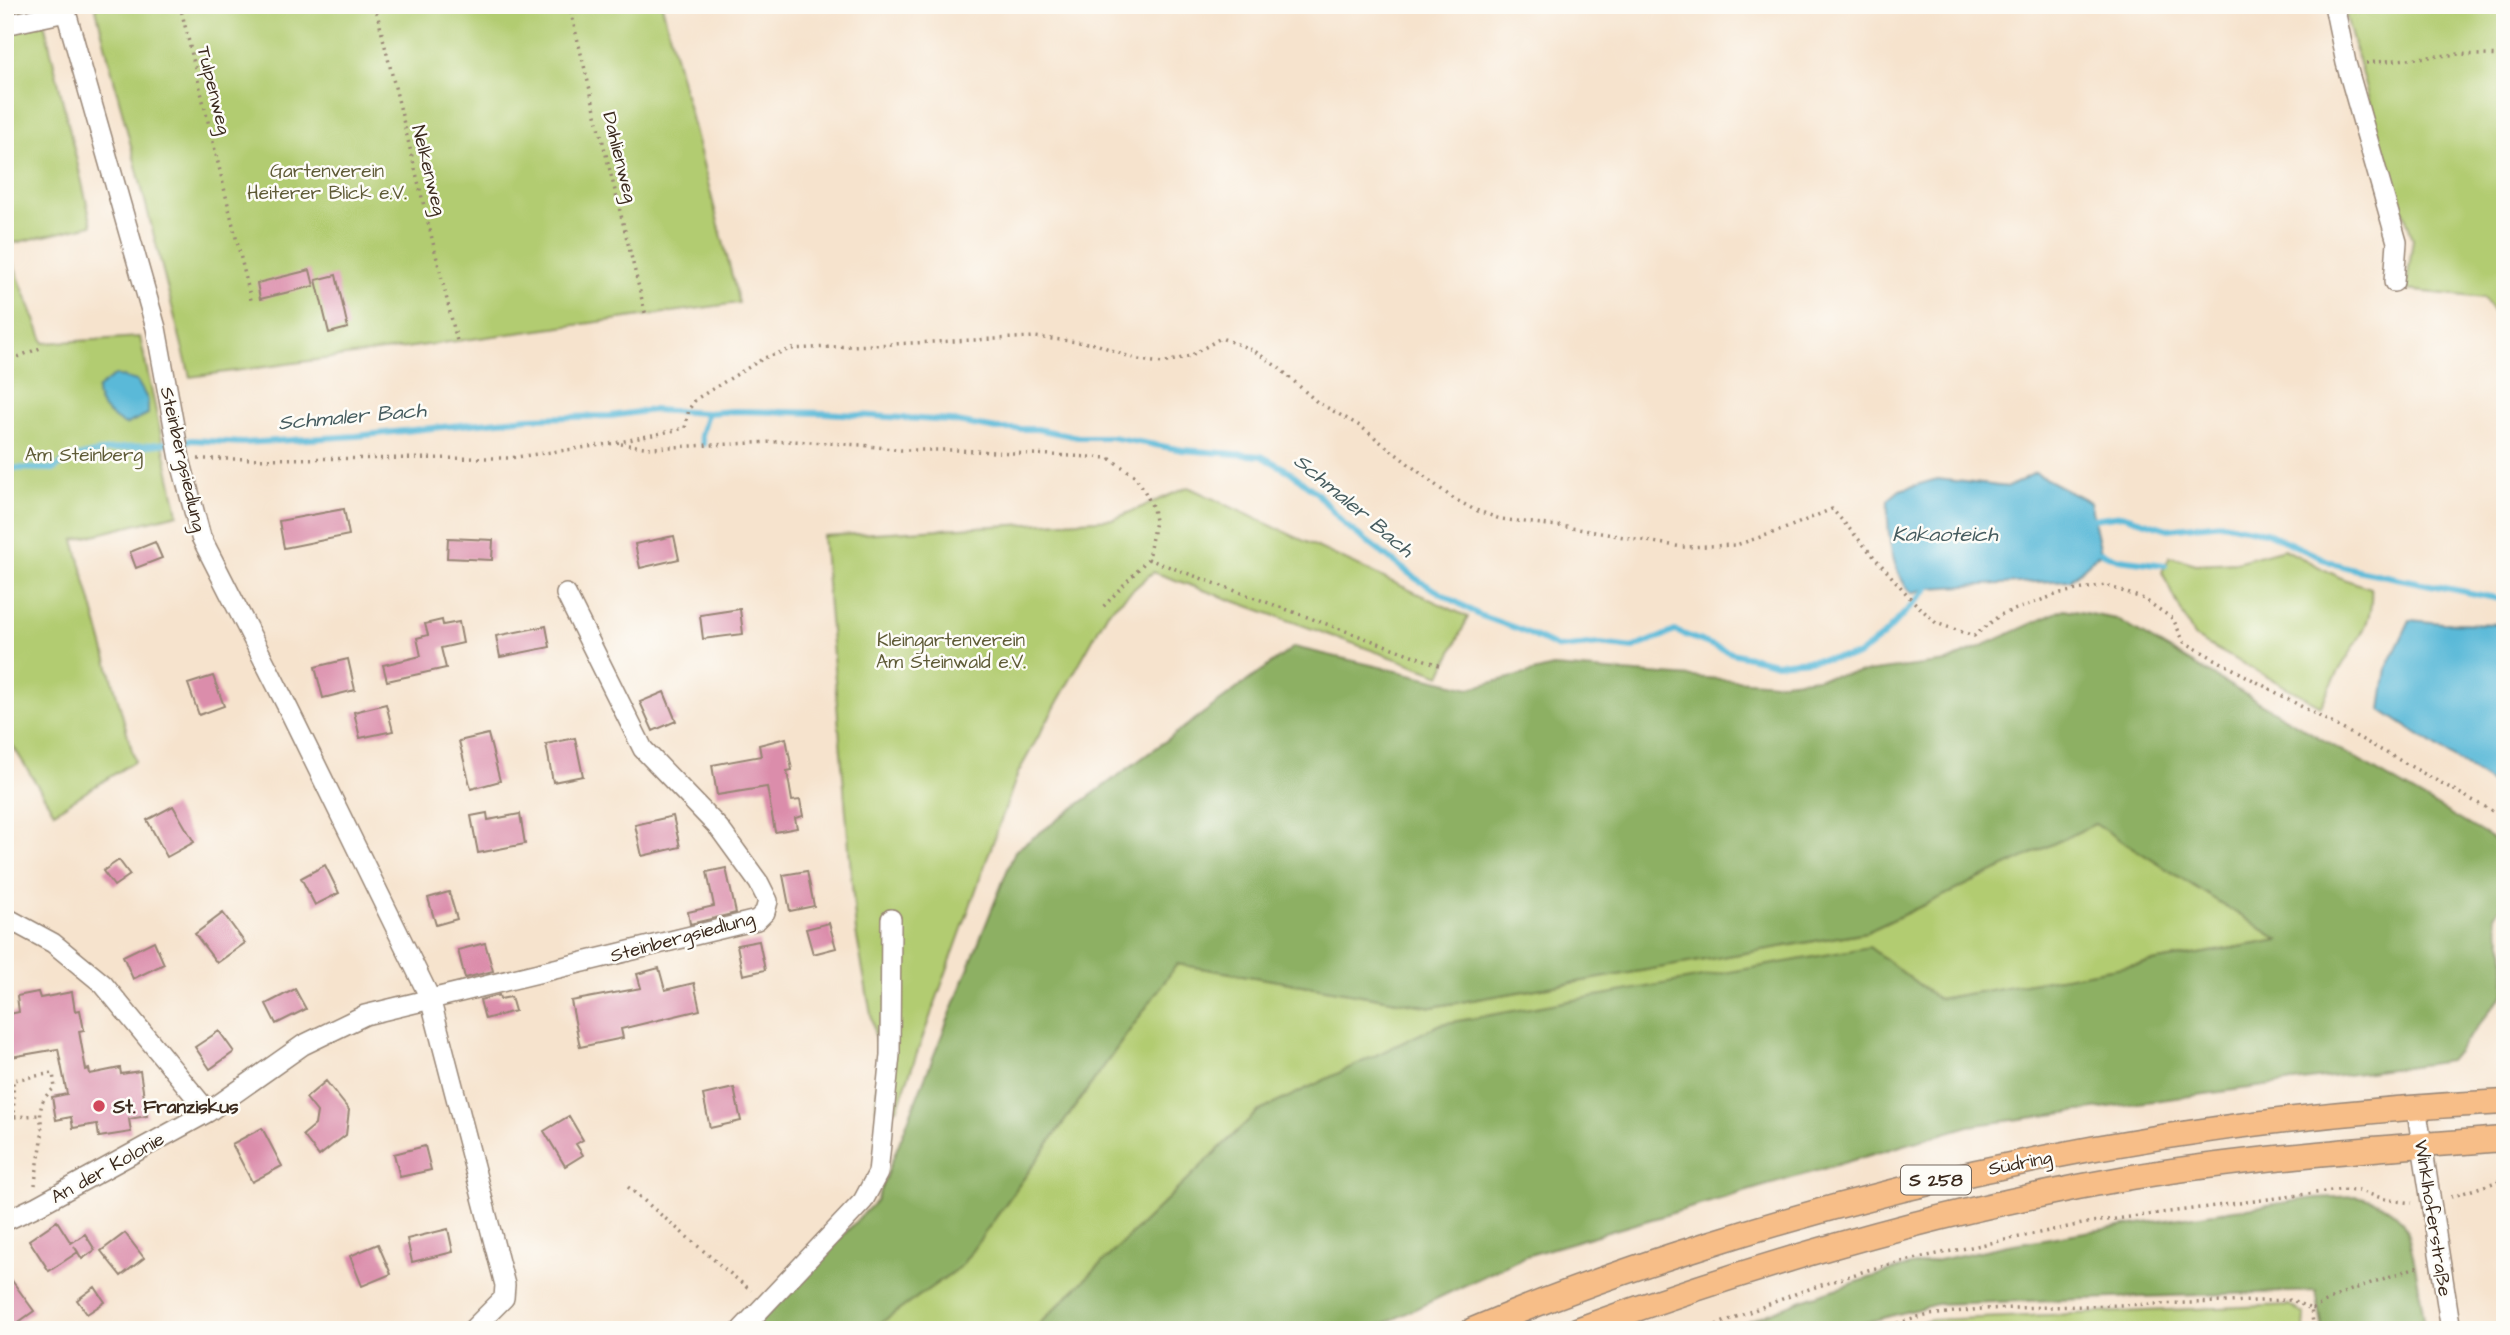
<svg xmlns="http://www.w3.org/2000/svg" width="2510" height="1335" font-family="'Architects Daughter',sans-serif">
<style>
.green{fill:#b2cc71;stroke:#767b48;stroke-width:2}
.forest{fill:#8db063;stroke:#646d40;stroke-width:2}
.water{fill:#5ab9d8;stroke:#4a727b;stroke-width:2}
.lines{fill:none;stroke-linecap:round;stroke-linejoin:round}
.stream{stroke:#5ab9d8;stroke-width:6}
.building{fill:#db8dab}
.minor-casing{stroke:#988676;stroke-width:22}
.major-casing{stroke:#988676;stroke-width:27}
.path{stroke:#988676;stroke-width:3.5;stroke-dasharray:2 5;stroke-linecap:butt}
.minor{stroke:#fff;stroke-width:19}
.major{stroke:#f7be88;stroke-width:24}
.poi-dot{fill:#d1495b;stroke:#fdfcf7;stroke-width:2.5}
.labels{text-anchor:middle;stroke-width:5;stroke-linejoin:round;paint-order:stroke}
.shield{fill:#fdfcf7;stroke:#75695f;stroke-width:2}
.shield-label{font-size:18px;font-weight:bold;fill:#3b2a1e}
.street-label{font-size:19px;fill:#3b2a1e;stroke:#fdfcf7}
.park-label{font-size:19px;fill:#5f5b37;stroke:#fdfcf7}
.poi-label{font-size:19px;font-weight:bold;fill:#3b2a1e;stroke:#fdfcf7;text-anchor:start}
.water-label{font-size:21px;font-style:italic;fill:#465c5f;stroke:#fdfcf7}
</style>
<rect width="100%" height="100%" fill="#fdfcf7"/>
<filter id="ink" filterUnits="userSpaceOnUse"><feTurbulence type="fractalNoise" baseFrequency=".0143" numOctaves="2"/><feDisplacementMap in="SourceGraphic" scale="14" xChannelSelector="R" yChannelSelector="G"/><feConvolveMatrix kernelMatrix="1 2 1 2 8 2 1 2 1" color-interpolation-filters="sRGB"/></filter>
<filter id="wash" filterUnits="userSpaceOnUse"><feTurbulence type="fractalNoise" baseFrequency=".00686" numOctaves="4" result="noise"/><feDisplacementMap in="SourceGraphic" scale="28" xChannelSelector="R" yChannelSelector="G"/><feGaussianBlur stdDeviation="1.57" result="paint"/><feColorMatrix in="noise" values="0 0 0 0 0 0 0 0 0 0 0 0 0 0 0 0 0 1.4 0 .05"/><feComposite in="paint" operator="in"/></filter>
<g filter="url(#wash)">
<rect width="100%" height="100%" fill="#f6e3cd"/>
<path class="green" d="M 5,5 L 40,5 L 92,225 L 6,245 L 44,343 L 140,337 L 178,514 L 74,540 L 135,761 L 54,812 L 13,746 L 5,751 Z
M 95,5 L 662,5 L 739,303 L 190,377 Z
M 2343,5 L 2505,5 L 2505,329 L 2484,298 L 2406,290 L 2413,239 L 2383,152 Z
M 1188,487 L 1468,617 L 1441,675 L 1153,572 L 1108,612 L 1018,773 L 897,1109 L 876,1109 L 879,1059 L 856,932 L 823,536 L 1114,519 Z
M 2284,549 L 2343,579 L 2371,588 C 2374,625 2356,641 2339,671 C 2332,682 2327,694 2321,706 L 2194,637 L 2162,572 L 2170,556 L 2196,564 L 2236,562 Z
M 2095,823 L 2279,940 L 1938,999 L 1869,947 L 1257,1112 L 1033,1330 L 871,1330 L 961,1266 L 1177,964 L 1432,1007 L 1867,932 Z
M 2289,1305 L 2305,1315 L 2304,1330 L 1891,1330 L 1931,1320 Z"/>
<path class="forest" d="M 2064,609 L 2116,619 L 2505,846 L 2505,900 L 2495,916 L 2505,953 L 2505,993 L 2449,1061 L 1969,1126 L 1526,1256 L 1371,1330 L 1033,1330 L 1257,1112 L 1441,1024 L 1869,947 L 1938,999 L 2279,940 L 2095,824 L 1867,932 L 1432,1007 L 1177,964 L 961,1266 L 871,1330 L 751,1330 L 876,1201 L 1015,851 L 1294,647 L 1470,688 L 1553,667 L 1776,683 L 1947,662 Z
M 2357,1196 C 2374,1200 2393,1207 2403,1223 C 2414,1244 2421,1304 2426,1330 L 2323,1330 L 2316,1291 L 1937,1304 L 1836,1330 L 1726,1330 L 1802,1300 L 1897,1269 L 2008,1245 L 2085,1232 L 2315,1198 Z"/>
<path class="water" d="M 115,375 L 137,381 L 148,400 L 148,414 L 125,425 C 111,416 96,407 97,389 Z
M 2035,473 L 2090,502 L 2101,552 L 2070,580 L 1929,588 L 1912,593 C 1890,572 1887,529 1888,500 L 1900,490 L 1937,479 L 2009,487 Z
M 2410,620 L 2442,623 L 2505,624 L 2505,792 L 2381,710 L 2387,668 Z"/>
<g class="lines">
<path class="stream" d="M 703,444 L 701,435 L 707,413
M 5,468 L 54,469 L 69,459 L 108,450 L 192,440 L 243,443 L 356,436 L 528,418 L 611,416 L 653,410 L 707,413 L 734,411 L 826,413 L 951,421 L 997,429 L 1037,429 L 1078,437 L 1111,437 L 1183,450 L 1261,456 L 1289,471 L 1317,493 L 1345,525 L 1418,580 L 1479,615 L 1521,630 L 1559,648 L 1600,644 L 1633,648 L 1675,631 L 1732,653 L 1775,663 L 1857,656 L 1883,636 L 1928,588
M 2093,519 L 2122,515 L 2168,529 L 2222,523 L 2265,532 L 2335,564 L 2357,570 L 2505,600
M 2101,552 L 2119,559 L 2165,565"/>
</g>
<g id="blocks">
<path class="building" d="M 310,270 L 314,286 L 260,299 L 257,283 Z
M 336,275 L 348,328 L 329,333 L 316,280 Z
M 344,509 L 349,535 L 284,548 L 279,521 Z
M 674,536 L 679,559 L 640,568 L 635,544 Z
M 448,538 L 493,540 L 492,560 L 447,558 Z
M 155,542 L 162,558 L 136,568 L 130,552 Z
M 740,609 L 743,634 L 703,639 L 700,615 Z
M 442,620 L 443,625 L 459,622 L 463,643 L 441,648 L 446,668 L 387,681 L 383,665 L 421,656 L 417,638 L 428,635 L 425,624 Z
M 546,626 L 550,647 L 500,657 L 496,636 Z
M 348,659 L 355,690 L 323,698 L 315,667 Z
M 213,676 L 224,706 L 199,715 L 188,684 Z
M 664,692 L 676,721 L 653,731 L 640,702 Z
M 386,704 L 393,731 L 360,738 L 354,712 Z
M 488,734 L 500,781 L 471,789 L 459,741 Z
M 575,738 L 583,776 L 553,782 L 546,744 Z
M 786,738 L 792,770 L 787,771 L 792,801 L 800,800 L 803,816 L 795,818 L 797,828 L 775,832 L 767,787 L 717,795 L 712,765 L 761,756 L 759,745 Z
M 173,806 L 194,842 L 167,857 L 147,820 Z
M 487,813 L 488,820 L 520,814 L 525,844 L 478,853 L 471,816 Z
M 673,816 L 680,847 L 642,856 L 635,825 Z
M 119,860 L 130,875 L 114,886 L 103,871 Z
M 325,865 L 339,893 L 315,905 L 301,878 Z
M 726,868 L 736,913 L 690,924 L 688,912 L 714,906 L 707,872 Z
M 807,871 L 814,906 L 790,911 L 783,875 Z
M 449,892 L 457,919 L 436,925 L 428,898 Z
M 223,913 L 245,943 L 217,963 L 195,934 Z
M 829,923 L 836,948 L 813,954 L 806,929 Z
M 154,941 L 164,964 L 133,979 L 123,956 Z
M 759,941 L 765,970 L 743,975 L 737,945 Z
M 485,943 L 493,971 L 465,978 L 458,950 Z
M 659,968 L 665,990 L 694,983 L 700,1010 L 621,1029 L 623,1038 L 580,1047 L 571,1001 L 641,988 L 637,974 Z
M 295,989 L 306,1009 L 276,1024 L 266,1004 Z
M 38,992 L 40,998 L 72,992 L 75,1011 L 80,1010 L 84,1030 L 79,1031 L 86,1070 L 89,1069 L 90,1074 L 120,1068 L 121,1074 L 140,1071 L 147,1116 L 129,1119 L 131,1132 L 99,1137 L 97,1124 L 73,1128 L 71,1117 L 56,1120 L 52,1097 L 67,1094 L 58,1049 L 5,1058 L 5,1015 L 19,1012 L 17,996 Z
M 499,995 L 500,999 L 511,997 L 515,1011 L 485,1019 L 480,1000 Z
M 219,1031 L 234,1052 L 210,1069 L 195,1047 Z
M 326,1081 L 349,1110 L 346,1135 L 319,1156 L 303,1135 L 315,1125 L 317,1112 L 306,1098 Z
M 734,1088 L 741,1121 L 710,1128 L 703,1095 Z
M 569,1116 L 583,1140 L 576,1144 L 583,1155 L 565,1166 L 544,1131 Z
M 262,1128 L 282,1166 L 252,1182 L 232,1144 Z
M 425,1146 L 431,1170 L 400,1177 L 394,1154 Z
M 57,1221 L 71,1243 L 85,1234 L 95,1250 L 82,1259 L 74,1246 L 78,1252 L 49,1271 L 29,1240 Z
M 448,1229 L 453,1252 L 412,1262 L 407,1239 Z
M 125,1233 L 144,1258 L 121,1276 L 101,1251 Z
M 378,1244 L 391,1274 L 362,1286 L 350,1256 Z
M 5,1271 L 34,1311 L 13,1326 L 5,1315 Z
M 95,1287 L 105,1302 L 87,1314 L 77,1300 Z"/>
</g>
</g>
<g filter="url(#ink)">
<use href="#blocks" fill-opacity="0" stroke="#988676" stroke-width="2"/>
<g class="lines">
<g class="minor-casing">
<path id="minor" d="M 64,5 L 156,328 L 180,459 L 201,537 L 288,708 L 430,998 L 505,1285 L 504,1298 L 472,1330
M 2334,5 L 2346,63 L 2397,242 L 2394,282
M 5,25 L 66,12
M 5,917 L 53,943 L 103,984 L 208,1112
M 2416,1106 L 2451,1330
M 5,1221 L 37,1206 L 208,1112 L 303,1045 L 365,1015 L 757,920 L 765,912 L 768,901 L 759,883 L 719,828 L 643,749 L 566,594
M 741,1330 L 863,1201 L 878,1173 L 890,1055 L 891,919"/>
</g>
<g class="major-casing">
<path id="major" d="M 1473,1330 C 1550,1297 1629,1269 1709,1244 C 1969,1161 2232,1115 2505,1102
M 1577,1330 C 1758,1264 1942,1210 2132,1177 C 2255,1157 2380,1148 2505,1139"/>
</g>
<path class="path" d="M 180,5 L 252,304
M 375,5 L 457,341
M 569,5 L 646,316
M 2366,63 L 2459,54 L 2505,56
M 5,362 L 40,348
M 621,444 L 651,448 L 793,441 L 861,445 L 901,450 L 956,450 L 1109,458 L 1134,475 L 1143,488 L 1153,508 L 1155,521 L 1148,559 L 1102,608
M 198,459 L 510,458 L 615,443 L 685,428 L 689,409 L 696,399 L 764,358 L 791,349 L 1035,337 L 1096,344 L 1138,360 L 1163,363 L 1190,356 L 1221,338 L 1253,350 L 1279,368 L 1317,402 L 1360,426 L 1451,497 L 1473,509 L 1500,519 L 1566,527 L 1682,547 L 1736,545 L 1782,530 L 1832,509 L 1912,600 L 1936,623 L 1974,636 L 2000,615 L 2061,593 L 2105,585 L 2144,599 L 2173,619 L 2184,642 L 2505,818
M 1148,559 L 1439,665
M 35,1185 C 36,1170 40,1155 42,1140 C 43,1119 33,1103 55,1088 L 53,1073 L 13,1080 L 14,1117 L 39,1115
M 628,1187 L 751,1291
M 2451,1197 L 2505,1179
M 2312,1309 L 2343,1293 L 2422,1265
M 1703,1330 L 1800,1292 L 1868,1270 L 1918,1258 L 2092,1222 L 2339,1190 L 2359,1191 L 2388,1200 L 2412,1203
M 1870,1330 L 1929,1315 L 1981,1309 L 2292,1300 L 2311,1309 L 2314,1330"/>
<use href="#minor" class="minor"/>
<use href="#major" class="major"/>
</g>
</g>
<circle class="poi-dot" cx="99" cy="1106" r="7"/>
<g class="labels">
<rect class="shield" x="1901" y="1165.5" width="70" height="29" rx="5"/>
<g class="shield-label">
<text x="1936" y="1186">S 258</text>
</g>
<g class="street-label">
<text transform="translate(215 90) rotate(76)" y="7">Tulpenweg</text>
<text transform="translate(621 157) rotate(76)" y="7">Dahlienweg</text>
<text transform="translate(430 170) rotate(76)" y="7">Nelkenweg</text>
<text transform="translate(184 459) rotate(77)" y="7">Steinbergsiedlung</text>
<text transform="translate(682 936) rotate(-15)" y="7">Steinbergsiedlung</text>
<text transform="translate(2020 1162) rotate(-11)" y="7">Südring</text>
<text transform="translate(107 1167) rotate(-29)" y="7">An der Kolonie</text>
<text transform="translate(2434 1218) rotate(81)" y="7">Winklhoferstraße</text>
</g>
<g class="park-label">
<text x="327" y="177">Gartenverein<tspan x="327" dy="22">Heiterer Blick e.V.</tspan></text>
<text x="84" y="461">Am Steinberg</text>
<text x="951" y="646">Kleingartenverein<tspan x="951" dy="22">Am Steinwald e.V.</tspan></text>
</g>
<g class="poi-label">
<text x="113" y="1113">St. Franziskus</text>
</g>
<g class="water-label">
<text transform="translate(352 416) rotate(-5)" y="7">Schmaler Bach</text>
<text transform="translate(1354 505) rotate(40)" y="7">Schmaler Bach</text>
<text x="1945" y="541">Kakaoteich</text>
</g>
</g>
<rect width="2510" height="1335" fill="none" stroke="#fdfcf7" stroke-width="28"/>
</svg>
